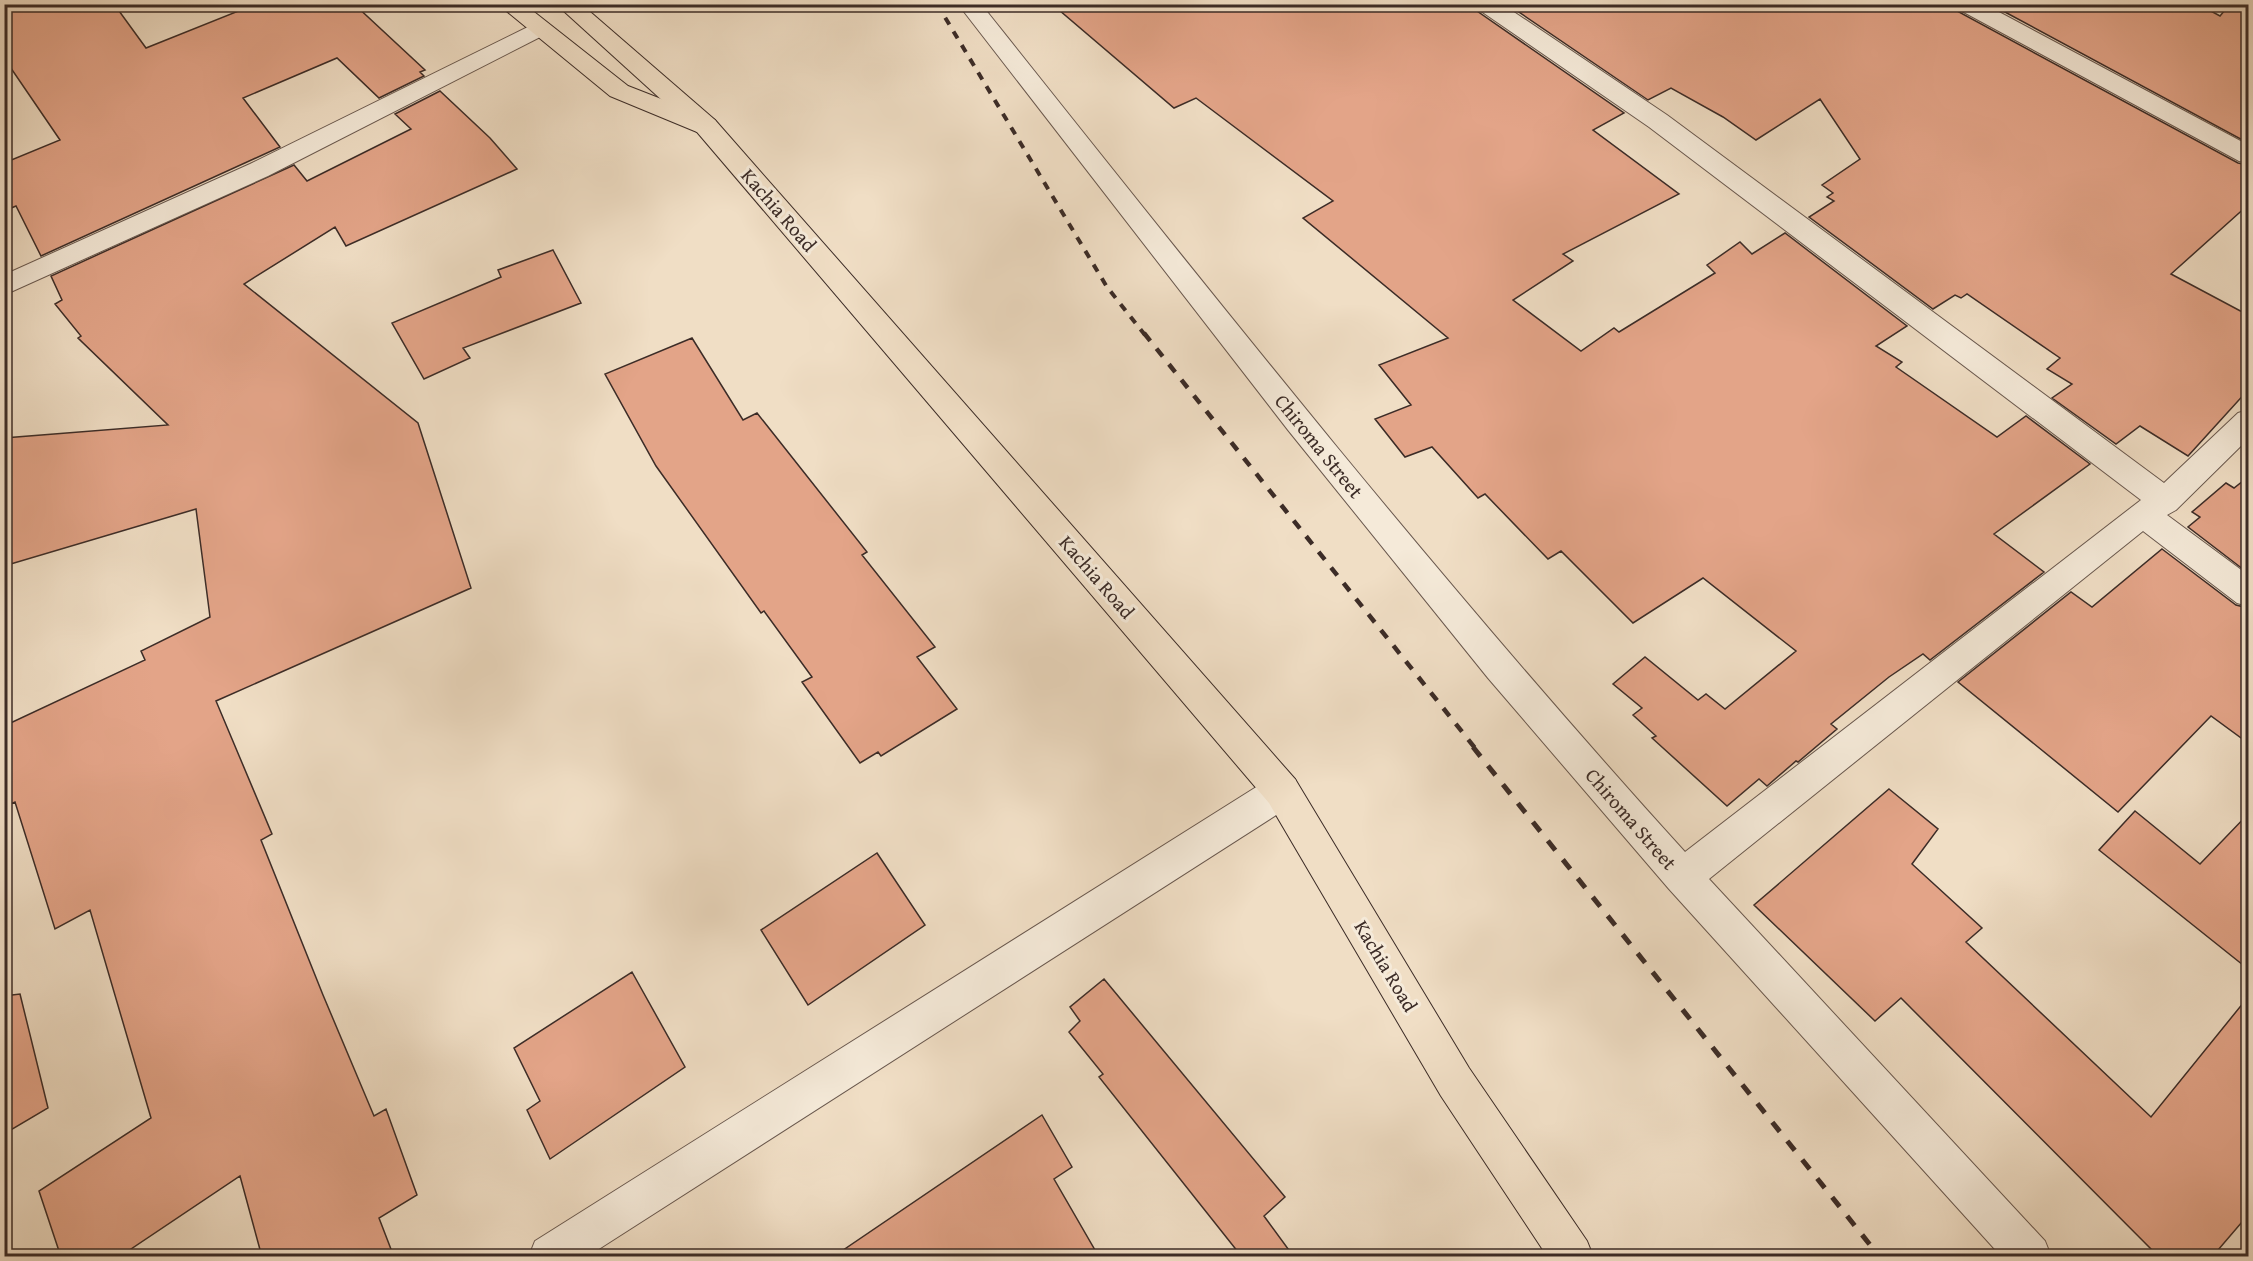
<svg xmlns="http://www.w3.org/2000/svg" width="2253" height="1261" font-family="'Gentium Book Plus',serif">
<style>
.building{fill:#e3a488;stroke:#3c2c27;stroke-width:1.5}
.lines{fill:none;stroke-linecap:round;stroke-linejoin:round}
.minor-casing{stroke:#69584e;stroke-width:2}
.major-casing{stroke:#3c2c27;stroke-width:2}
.highway-casing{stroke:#3c2c27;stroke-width:2}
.minor{fill:#f5ead9;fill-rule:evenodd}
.major{fill:#f0dec5;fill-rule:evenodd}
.highway{fill:#f0dec5;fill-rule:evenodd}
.rail-far2{stroke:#3c2c27;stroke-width:4;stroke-dasharray:8 8;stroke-linecap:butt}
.rail-far1{stroke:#3c2c27;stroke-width:4.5;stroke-dasharray:10 10;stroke-linecap:butt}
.rail{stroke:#3c2c27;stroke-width:5;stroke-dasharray:12 12;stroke-linecap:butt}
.labels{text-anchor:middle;stroke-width:6;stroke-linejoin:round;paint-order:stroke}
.street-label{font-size:20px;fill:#3c2c27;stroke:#f5ead9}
</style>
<rect width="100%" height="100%" fill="#f0dec5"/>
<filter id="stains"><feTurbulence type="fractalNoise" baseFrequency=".00333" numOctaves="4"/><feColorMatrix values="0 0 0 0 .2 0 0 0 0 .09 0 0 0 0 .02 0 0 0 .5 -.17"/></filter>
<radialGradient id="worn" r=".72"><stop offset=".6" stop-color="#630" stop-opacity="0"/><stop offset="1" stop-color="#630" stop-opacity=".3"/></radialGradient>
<path class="building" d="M 4,4 L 114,4 L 146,48 L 256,4 L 354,4 L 425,70 L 420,72 L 424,76 L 379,98 L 337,58 L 243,98 L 280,147 L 41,256 L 16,206 L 4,211 L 4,163 L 60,140 L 4,58 Z
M 1052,4 L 1473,4 L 1477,11 L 1624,113 L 1593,130 L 1679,194 L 1563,254 L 1573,261 L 1513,300 L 1581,351 L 1614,328 L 1619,332 L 1715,273 L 1707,265 L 1740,242 L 1752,254 L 1785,233 L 1907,326 L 1876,346 L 1902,362 L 1896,367 L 1997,437 L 2026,416 L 2090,464 L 1994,534 L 2044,572 L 1930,660 L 1923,654 L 1889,677 L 1831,724 L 1837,729 L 1798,762 L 1796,761 L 1767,786 L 1759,779 L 1727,806 L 1652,738 L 1656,736 L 1633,715 L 1642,708 L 1613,684 L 1645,657 L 1698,700 L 1706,694 L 1725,709 L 1796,651 L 1703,578 L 1633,623 L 1561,551 L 1548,559 L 1485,494 L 1478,498 L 1432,447 L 1405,457 L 1375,419 L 1411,405 L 1379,365 L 1448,338 L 1303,218 L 1333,201 L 1196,98 L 1174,108 Z
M 1507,4 L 1953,4 L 1957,11 L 2238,163 L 2248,165 L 2248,205 L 2171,274 L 2248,315 L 2248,390 L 2188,456 L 2140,426 L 2116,444 L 2052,398 L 2072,384 L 2047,369 L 2060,358 L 1967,294 L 1961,298 L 1955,295 L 1933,309 L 1809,217 L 1834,201 L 1827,197 L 1833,193 L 1822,185 L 1860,159 L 1820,99 L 1756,140 L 1723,117 L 1671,88 L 1648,100 Z
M 1990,4 L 2198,4 L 2220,16 L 2230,4 L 2248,4 L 2248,143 Z
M 440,91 L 490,138 L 517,169 L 346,246 L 335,227 L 244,284 L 418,423 L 471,588 L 216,701 L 272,834 L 261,840 L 323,995 L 374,1116 L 386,1109 L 417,1195 L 379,1218 L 394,1257 L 262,1257 L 240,1176 L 119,1257 L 61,1257 L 39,1191 L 151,1118 L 90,910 L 55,929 L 15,802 L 4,807 L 4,726 L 145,660 L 141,651 L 210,617 L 196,509 L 4,566 L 4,438 L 168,425 L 78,338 L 81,336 L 55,304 L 62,300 L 51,276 L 294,165 L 307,181 L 411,129 L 395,114 Z
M 553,250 L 581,303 L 463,348 L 470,358 L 424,379 L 392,323 L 501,277 L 498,270 Z
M 692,338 L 743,420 L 757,413 L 867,552 L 862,555 L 935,647 L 917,657 L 957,709 L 881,756 L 878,752 L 860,763 L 802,682 L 812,677 L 764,611 L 761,613 L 656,466 L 605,374 Z
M 2248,477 L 2248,573 L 2188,527 L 2200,517 L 2192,512 L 2226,483 L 2234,488 Z
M 2162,549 L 2236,605 L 2248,608 L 2248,743 L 2211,716 L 2118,812 L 1958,682 L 2071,592 L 2092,607 Z
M 1889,789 L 1938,829 L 1912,864 L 1982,928 L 1966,942 L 2151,1117 L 2248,997 L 2248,1215 L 2212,1257 L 2159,1257 L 1901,998 L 1875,1021 L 1754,905 Z
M 2135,811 L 2200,864 L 2248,814 L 2248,969 L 2099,850 Z
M 877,853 L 925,925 L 808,1005 L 761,930 Z
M 632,972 L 685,1067 L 550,1159 L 527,1110 L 540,1101 L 514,1048 Z
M 1104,979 L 1285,1197 L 1264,1216 L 1294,1257 L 1242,1257 L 1099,1077 L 1103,1074 L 1069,1032 L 1080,1021 L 1070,1007 Z
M 20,994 L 48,1108 L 4,1134 L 4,996 Z
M 1042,1115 L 1072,1167 L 1054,1179 L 1099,1257 L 833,1257 Z"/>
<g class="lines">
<g class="minor-casing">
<path id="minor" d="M 958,4 L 981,4 C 1210,292 1438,580 1685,852 L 2141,500 L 1649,127 L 1478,9 L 1475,4 L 1502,4 L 1667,115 L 2164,483 L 2238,413 L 2248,410 L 2248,439 L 2176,510 L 2167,515 L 2248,575 L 2248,606 L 2237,603 L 2143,531 L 1709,879 L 2045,1241 L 2051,1256 L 2001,1256 L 1669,889 L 1488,678 L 1288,430 Z
M 1955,4 L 1984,4 L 2248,145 L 2248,163 L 2239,161 L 1958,9 Z
M 538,22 L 546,24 L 550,29 L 546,34 L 268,176 L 4,295 L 4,275 L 250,164 Z
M 1282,775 L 1295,779 L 1300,791 L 1295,803 L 588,1256 L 529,1256 L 535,1241 L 1269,779 Z"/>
</g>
<g class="major-casing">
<path id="major" d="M 498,4 L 524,4 L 628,86 L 715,120 L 1295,779 L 1469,1068 L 1587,1241 L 1593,1256 L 1547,1256 L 1441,1096 L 1269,803 L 697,132 L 610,96 Z"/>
</g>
<g class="highway-casing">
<path id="highway" d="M 556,4 L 581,4 L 715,120 L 718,126 L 715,132 L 706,134 L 697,132 Z"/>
</g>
<use href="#minor" class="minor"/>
<use href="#major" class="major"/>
<use href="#highway" class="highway"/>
<path class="rail-far2" d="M 937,4 L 1107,287 L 1145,335"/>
<path class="rail-far1" d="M 1144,333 L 1475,748"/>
<path class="rail" d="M 1473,747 L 1879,1256"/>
</g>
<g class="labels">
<g class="street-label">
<text transform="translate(779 210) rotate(49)" y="7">Kachia Road</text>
<text transform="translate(1319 446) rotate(51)" y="7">Chiroma Street</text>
<text transform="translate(1097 577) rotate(49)" y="7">Kachia Road</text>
<text transform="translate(1631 819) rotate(49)" y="7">Chiroma Street</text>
<text transform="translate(1386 966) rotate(59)" y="7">Kachia Road</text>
</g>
</g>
<rect width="2253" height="1261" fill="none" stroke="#f0dec5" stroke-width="24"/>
<rect x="6" y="6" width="2241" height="1249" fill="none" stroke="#3c2c27" stroke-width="3"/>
<rect x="12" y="12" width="2229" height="1237" fill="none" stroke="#3c2c27" stroke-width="1.5"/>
<rect width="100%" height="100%" filter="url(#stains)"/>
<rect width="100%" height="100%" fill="url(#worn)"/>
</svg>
